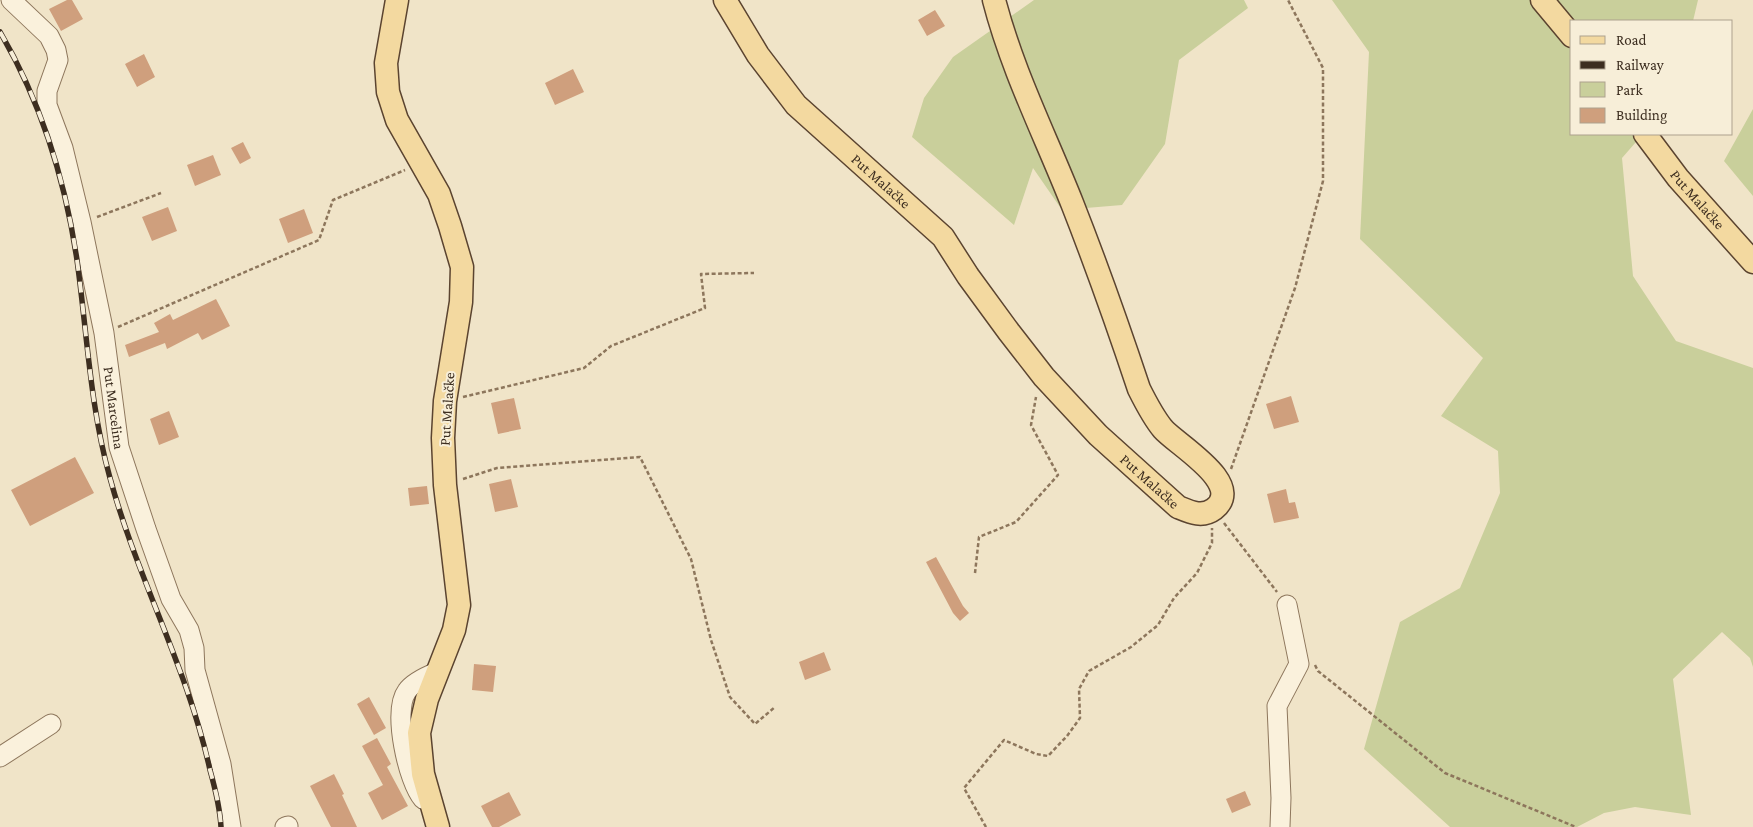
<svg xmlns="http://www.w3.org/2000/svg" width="1753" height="827" font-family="'Crimson Pro',serif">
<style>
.green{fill:#c9cf9b}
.building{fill:#cf9f7d}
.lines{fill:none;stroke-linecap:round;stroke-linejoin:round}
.minor-casing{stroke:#8d765c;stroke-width:21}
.major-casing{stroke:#5b4430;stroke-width:25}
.path{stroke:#8d765c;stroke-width:2.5;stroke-dasharray:4 2.5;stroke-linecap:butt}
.minor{stroke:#faf1dc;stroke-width:19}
.major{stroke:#f3d9a0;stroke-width:22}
.rail-casing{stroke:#3d2e20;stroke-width:5.5}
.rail{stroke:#f7eed8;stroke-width:4;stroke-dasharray:11;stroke-linecap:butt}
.labels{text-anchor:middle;stroke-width:4;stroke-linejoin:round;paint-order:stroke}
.street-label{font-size:15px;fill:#3d2e20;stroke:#f7eed8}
</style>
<rect width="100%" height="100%" fill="#f0e4c8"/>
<path class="green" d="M 1034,0 L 1244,0 L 1248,8 L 1179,60 L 1165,144 L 1122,205 L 1062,210 L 1033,168 L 1014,225 L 912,137 L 924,98 L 953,57 Z
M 1332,0 L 1698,0 L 1693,21 L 1572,21 L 1572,134 L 1643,134 L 1622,158 L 1633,276 L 1676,341 L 1753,368 L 1753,667 L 1750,658 L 1722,632 L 1673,679 L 1691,815 L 1635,807 L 1604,813 L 1577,827 L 1450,827 L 1364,749 L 1400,622 L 1460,588 L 1500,493 L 1498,451 L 1441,416 L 1483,358 L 1360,239 L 1369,52 Z
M 1753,109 L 1753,196 L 1724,161 Z"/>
<path class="building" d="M 67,0 L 72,0 L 83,19 L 61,31 L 49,9 Z
M 935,10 L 945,26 L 927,36 L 918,20 Z
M 144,54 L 155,77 L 137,87 L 125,64 Z
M 573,69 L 584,92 L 555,105 L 545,83 Z
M 243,142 L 251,158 L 240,164 L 231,148 Z
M 213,155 L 221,175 L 195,186 L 187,165 Z
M 168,207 L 177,231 L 152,241 L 142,217 Z
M 304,209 L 313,233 L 288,243 L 279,219 Z
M 216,299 L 230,326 L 202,340 L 198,333 L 167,349 L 165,343 L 129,357 L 125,345 L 159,332 L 154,323 L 170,314 L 173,320 Z
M 1291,396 L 1299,422 L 1274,429 L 1266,404 Z
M 514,398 L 521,429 L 498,434 L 491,403 Z
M 169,411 L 179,437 L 159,445 L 150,419 Z
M 75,457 L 94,493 L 30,526 L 11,490 Z
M 511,479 L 518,507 L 495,512 L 489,484 Z
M 427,486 L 429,504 L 410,506 L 408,488 Z
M 1286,489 L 1289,503 L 1295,502 L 1299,518 L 1274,523 L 1267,494 Z
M 936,557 L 963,606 L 969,613 L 960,621 L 953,613 L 926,562 Z
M 824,652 L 831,670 L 805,680 L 799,662 Z
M 474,664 L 496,666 L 493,692 L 472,690 Z
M 369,697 L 386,728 L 374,735 L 357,704 Z
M 377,738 L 391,764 L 387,767 L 408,806 L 382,820 L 368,793 L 383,785 L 362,746 Z
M 334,774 L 344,794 L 342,795 L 357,827 L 331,827 L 310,786 Z
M 1245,791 L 1251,805 L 1232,813 L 1226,799 Z
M 509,792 L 521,815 L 499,827 L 492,827 L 481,806 Z"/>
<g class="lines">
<g class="minor-casing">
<g id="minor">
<path id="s1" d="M 11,0 L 49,36 L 56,50 L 58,60 L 47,91 L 47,105 L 63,148 L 81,222 L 104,333 L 119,447 L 146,529 L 171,599 L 189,630 L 194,648 L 195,670 L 221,764 L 231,827"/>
<path d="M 0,757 L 51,724"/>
<path d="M 423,799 C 408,782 392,711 407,691 C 413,682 427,676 437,672"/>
<path d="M 285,827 L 288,826"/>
<path d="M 1280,827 L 1281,798 L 1277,706 L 1299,664 L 1287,605"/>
</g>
</g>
<g class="major-casing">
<g id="major">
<path d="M 397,0 L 386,63 L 388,92 L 397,120 L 439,194 L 450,226 L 462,267 L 461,302 L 445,401 L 443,438 L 445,485 L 459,605 L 454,630 L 427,699 L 419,733 L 423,774 L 438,827"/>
<path id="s2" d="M 725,0 L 758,55 L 796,105 L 943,237 L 968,276 L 1009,332 L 1044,377 L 1098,435 L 1178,507 C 1190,512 1202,518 1214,509 C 1246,484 1177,445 1163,429 C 1153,417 1146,403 1139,389 C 1118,326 1096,264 1072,203 C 1045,135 1012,70 994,0"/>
<path d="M 1542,0 L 1572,36"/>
<path id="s3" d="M 1645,134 L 1678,178 L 1753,262"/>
</g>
</g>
<path class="path" d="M 97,217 L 161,193
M 118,327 L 319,240 L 333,200 L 405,170
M 463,397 L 584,368 L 611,346 L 705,308 L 701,274 L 754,273
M 1231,469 L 1295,288 L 1323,181 L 1323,68 L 1288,0
M 463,479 L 497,468 L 640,457 L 691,559 L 711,640 L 730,697 L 755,724 L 775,707
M 1224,523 L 1277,592
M 975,573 L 979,537 L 1016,522 L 1058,475 L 1031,425 L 1036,397
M 1315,665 L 1318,671 L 1445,773 L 1576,827
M 986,827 L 964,788 L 1004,740 L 1036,754 L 1048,756 L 1067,736 L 1080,718 L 1079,689 L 1089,671 L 1131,647 L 1158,625 L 1174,598 L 1197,573 L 1212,543 L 1212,528"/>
<use href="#minor" class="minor"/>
<use href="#major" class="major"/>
<g class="rail-casing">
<path id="rail" d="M 0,32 C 41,102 65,179 77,260 C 87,332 90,407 110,478 C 137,578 188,669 210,770 C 215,788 220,808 221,827"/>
</g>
<use href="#rail" class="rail"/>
</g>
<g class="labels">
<g class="street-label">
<text dy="5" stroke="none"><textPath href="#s2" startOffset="241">Put Malačke</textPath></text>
<text dy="5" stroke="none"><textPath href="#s3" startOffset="84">Put Malačke</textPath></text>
<text dy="5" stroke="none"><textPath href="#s1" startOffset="436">Put Marcelina</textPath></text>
<text transform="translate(447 409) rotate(-86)" y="5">Put Malačke</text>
<text dy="5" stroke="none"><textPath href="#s2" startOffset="646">Put Malačke</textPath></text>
</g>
</g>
<rect x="1570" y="20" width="162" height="115" fill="#f7eed8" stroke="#ada18e"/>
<rect x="1580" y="36" width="25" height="8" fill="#f3d9a0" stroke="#ada18e"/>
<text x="1616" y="45" font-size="15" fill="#3d2e20">Road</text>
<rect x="1580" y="61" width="25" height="8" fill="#3d2e20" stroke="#ada18e"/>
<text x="1616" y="70" font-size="15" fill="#3d2e20">Railway</text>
<rect x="1580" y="82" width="25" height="15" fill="#c9cf9b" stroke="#ada18e"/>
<text x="1616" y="95" font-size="15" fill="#3d2e20">Park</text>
<rect x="1580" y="108" width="25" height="15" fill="#cf9f7d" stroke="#ada18e"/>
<text x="1616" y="120" font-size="15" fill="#3d2e20">Building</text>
</svg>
